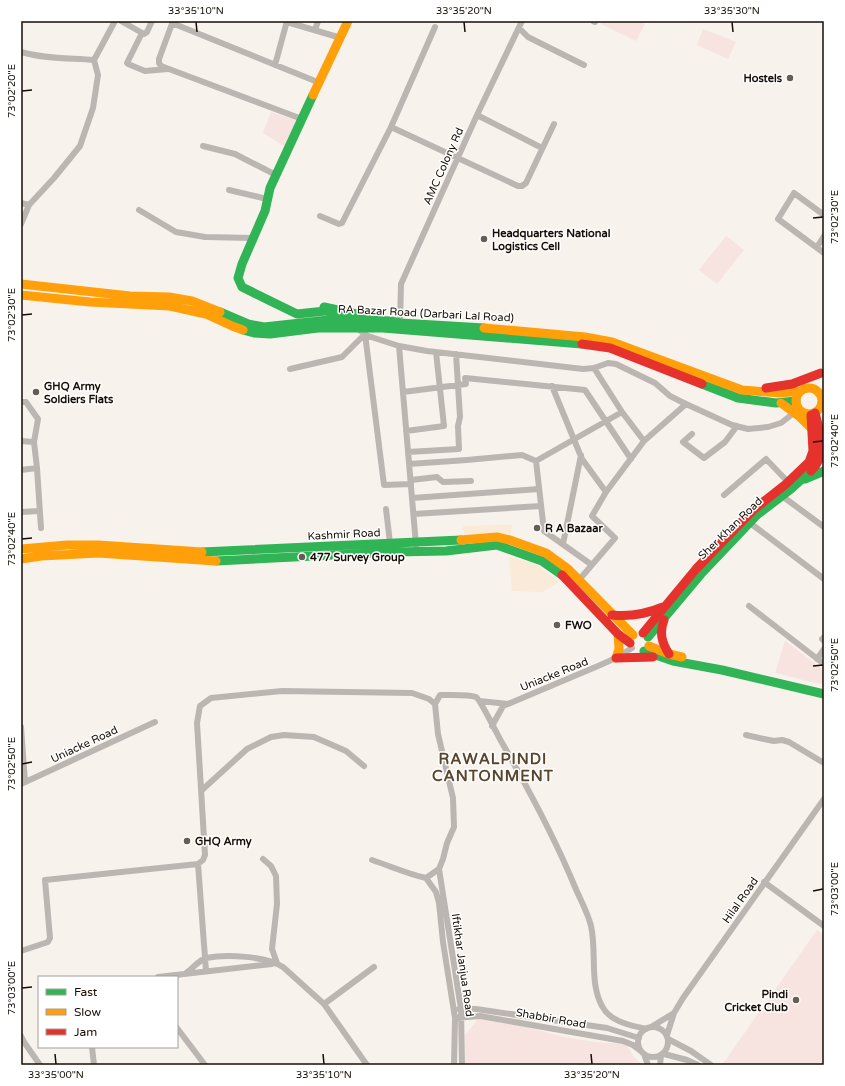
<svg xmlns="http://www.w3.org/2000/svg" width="845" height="1086" font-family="'Varela Round',sans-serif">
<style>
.built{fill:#faead8}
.green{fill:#f7e3e0}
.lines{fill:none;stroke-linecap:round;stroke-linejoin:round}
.street{stroke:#bcb6b2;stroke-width:6}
.fast{stroke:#30b455;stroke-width:9}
.slow{stroke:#ff9f0a;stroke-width:9}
.jam{stroke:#e5322d;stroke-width:9}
.ticks{fill:none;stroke:#160e05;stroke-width:1.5}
.poi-dot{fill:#655e56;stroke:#fff;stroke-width:1.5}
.labels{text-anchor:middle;stroke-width:3;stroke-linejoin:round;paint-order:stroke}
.poi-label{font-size:11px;font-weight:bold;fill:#160e05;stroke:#fff;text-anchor:start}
.street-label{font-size:11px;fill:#160e05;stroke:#fff}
.district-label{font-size:15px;font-weight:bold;letter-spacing:1px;fill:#59452c;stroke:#fff}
.neatline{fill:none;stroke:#160e05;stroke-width:1.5}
.ticks-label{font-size:10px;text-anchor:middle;fill:#160e05}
</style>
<rect width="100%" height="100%" fill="#f8f2ec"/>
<path class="built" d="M 503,525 L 512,525 L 511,534 L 464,535 L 463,526 Z
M 509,557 L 536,564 L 559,582 L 542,592 L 512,591 Z"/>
<path class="green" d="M 603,21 L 639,21 L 645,24 L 636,41 L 601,24 Z
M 703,29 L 736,42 L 728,59 L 697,45 Z
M 271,112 L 299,121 L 287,148 L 263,133 Z
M 726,236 L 744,250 L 717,284 L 699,270 Z
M 785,641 L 824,670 L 824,685 L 775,673 Z
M 817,930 L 824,935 L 824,1065 L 722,1065 Z
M 478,1019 L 521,1026 L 564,1037 L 595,1042 L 626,1044 L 634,1057 L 642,1065 L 465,1065 L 465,1035 Z"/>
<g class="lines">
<path class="street" d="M 121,21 L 144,34 L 147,32 L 152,21
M 173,21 L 159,59 L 159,63 L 161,66 L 302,119
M 593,21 L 595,22
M 287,22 L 341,38
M 172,23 L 320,83
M 519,28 L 528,37 L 584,65
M 315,30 L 318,21
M 142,33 L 127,63 L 128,64 L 145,71 L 168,69
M 21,52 C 45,59 70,58 94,60
M 275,65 L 287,21
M 477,115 L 542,148
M 391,127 L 518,186 L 522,186 L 526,183 L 554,124
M 203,146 L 235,154 L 276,175
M 229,190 L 267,199
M 21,203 L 29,205
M 139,210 L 176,232 L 205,237 L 253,238
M 824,215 L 794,193 L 778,219 L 824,253
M 320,216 L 339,224 L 342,223 L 391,127 L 435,27
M 21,224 L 29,205 L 54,178 L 80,146 L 93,108 L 98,75 L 94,60 L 115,21
M 817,247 L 824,236
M 400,323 L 401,284 L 477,115 L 522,21
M 358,329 L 368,336 L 399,346 L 416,545
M 365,334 L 384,485 L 411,484
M 399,346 L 427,351 L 583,369 L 594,368 L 608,363 L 616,364 L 655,383 L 670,396 L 686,404 L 732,425 L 748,429 L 768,427 L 781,423 L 799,409
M 594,368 L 622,412 L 644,441
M 290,369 L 342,357 L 365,334
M 552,386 L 582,459 L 606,492
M 403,392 L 466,384 L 465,378 L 585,390 L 631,459
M 21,402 L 26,402 L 38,419 L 34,442
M 406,431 L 444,426 L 436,352
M 692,434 L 683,442 L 704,458 L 725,442 L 737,426
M 21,441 L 34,442 L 37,468
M 408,452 L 459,449 L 458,426 L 460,417 L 456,354
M 409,464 L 467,460 L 522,455 L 536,461
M 21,470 L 37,468 L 41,528
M 411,480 L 437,477 L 443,482 L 471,481
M 724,495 L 766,459 L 788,482
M 782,496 L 824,527
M 412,498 L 539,489
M 386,509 L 390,543
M 21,512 L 39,511
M 414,514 L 541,506
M 750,523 L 824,579
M 563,544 L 581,455
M 592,565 L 544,531 L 536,461 L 622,412
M 579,580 L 615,538 L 592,516 L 606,492 L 644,441 L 686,404
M 749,606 L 824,664
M 824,637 L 822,639 L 824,641
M 817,659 L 824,649
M 480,701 L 508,704
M 492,726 L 503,706 L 598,666 L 616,658 L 632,648
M 21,727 L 25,782
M 746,735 L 764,739 L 774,741 L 782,740 L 789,742 L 824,763
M 21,784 L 155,722
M 202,790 L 247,749 L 271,737 L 284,735 L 314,737 L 346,751 L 364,766
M 263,859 L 271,866 L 276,876 L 277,904 L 272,949 L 277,963
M 372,860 C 390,866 408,874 426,878 L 439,869
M 198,864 L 206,971
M 426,878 L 436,892 L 439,903 L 443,942 L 455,1018 L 454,1065
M 764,882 L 824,926
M 21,951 L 48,942 L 50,938 L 45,880 L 198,864 L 203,860 L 205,855 L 197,723 L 200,706 L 211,698 L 282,691 L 412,693 L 429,699 L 435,704
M 186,973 C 192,969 199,960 206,958 C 226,954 266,956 283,967 L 324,1004 L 367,1065
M 158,977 L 272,964
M 324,1004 L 374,967
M 459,1009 L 476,1009 L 607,1028 L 639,1038
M 455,1018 L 480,1016 L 623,1041 L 633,1045 L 641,1051
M638 1042a15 15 0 1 1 30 0a15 15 0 1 1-30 0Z
M 651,1027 L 674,1013
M 177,1028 L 205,1065
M 667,1035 L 674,1013 L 683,998 L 824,799
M 21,1036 L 24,1042 L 40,1065
M 668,1039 L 691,1051 L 711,1065
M 92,1047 L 94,1065
M 644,1054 L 648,1065
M 664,1054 L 687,1060 L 698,1065
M 462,1065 L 461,1009 L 439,869 L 443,859 L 447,843 L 454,827 L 453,798 L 438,734 L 435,704 L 440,695 C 449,695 468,694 476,697 C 480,699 497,734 501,741 C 528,788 554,836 575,887 C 580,899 588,913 591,926 C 597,952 589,982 602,1006 C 610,1022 630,1025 646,1029
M 660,1065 L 661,1055"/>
<path class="fast" d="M 313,95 L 270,188 L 265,211 L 242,264 L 238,278 L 242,287 L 297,314 L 325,311 L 329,312 L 339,321
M 324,307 L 366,316
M 220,312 L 248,324 L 264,327 L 338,319 L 391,321 L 400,323 L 484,328
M 243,330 L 254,333 L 270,334 L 318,328 L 383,328 L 582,344
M 702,384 L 738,398 L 776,403 L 796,401
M 805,479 L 824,471
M 202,552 L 461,540
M 216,561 L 394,552 L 446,551 L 497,545 L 542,561 L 562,575
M 648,637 L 701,574 L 757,515 L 791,489 L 811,471
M 644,651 L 673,661 L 722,670 L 824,694"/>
<path class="slow" d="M 313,95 L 348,21
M 21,284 L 130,296 L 169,297 L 192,301 L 220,312
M 21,295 L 90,302 L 170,306 L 206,314 L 232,326 L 243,330
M 484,328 L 585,337 L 612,342 L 742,390 L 780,393 L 801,391
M796 401a13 13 0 1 1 26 0a13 13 0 1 1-26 0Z
M 781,403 L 800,417 L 812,429
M 461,540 L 497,537 L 510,540 L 546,553 L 568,569 L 633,635
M 21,549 L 67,545 L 98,545 L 202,552
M 21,559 L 41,556 L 98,553 L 216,561
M 649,646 L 669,654 L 682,657
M 616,658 L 619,649 L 618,634"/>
<path class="jam" d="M 582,344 L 610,348 L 702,384
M 766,388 L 792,384 L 821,373
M 811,471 C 828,455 820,432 815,413
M 562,575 L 618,634 L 630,643
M 612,615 C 630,617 646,614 663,607
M 664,620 C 659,633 662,643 669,654
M 643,633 L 696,569 L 753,510 L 786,484 L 809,462 L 813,451 L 811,415
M 616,658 L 653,657"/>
</g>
<path class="ticks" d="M 196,22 L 197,32M 464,22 L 465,32M 732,22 L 733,32M 22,91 L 32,90M 813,218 L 823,217M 22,315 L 32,314M 813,442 L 823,441M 22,539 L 32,538M 813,666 L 823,665M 22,764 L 32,762M 813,891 L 823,889M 22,988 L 32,987M 55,1054 L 56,1064M 323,1054 L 324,1064M 591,1054 L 592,1064"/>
<g class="poi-dot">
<circle cx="790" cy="78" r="4"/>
<circle cx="484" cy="239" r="4"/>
<circle cx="36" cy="392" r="4"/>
<circle cx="537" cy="528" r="4"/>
<circle cx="302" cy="557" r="4"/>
<circle cx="557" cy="625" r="4"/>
<circle cx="187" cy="841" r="4"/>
<circle cx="796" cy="1000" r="4"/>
</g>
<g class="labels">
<g class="poi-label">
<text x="782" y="82" text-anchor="end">Hostels</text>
<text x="492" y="237">Headquarters National<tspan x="492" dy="13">Logistics Cell</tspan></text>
<text x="44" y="390">GHQ Army<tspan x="44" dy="13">Soldiers Flats</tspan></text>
<text x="545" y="532">R A Bazaar</text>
<text x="310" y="561">477 Survey Group</text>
<text x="565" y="629">FWO</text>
<text x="195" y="845">GHQ Army</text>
<text x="788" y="998" text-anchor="end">Pindi<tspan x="788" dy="13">Cricket Club</tspan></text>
</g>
<g class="street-label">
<text transform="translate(443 166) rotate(-66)" y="4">AMC Colony Rd</text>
<text transform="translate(426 313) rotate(3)" y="4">RA Bazar Road (Darbari Lal Road)</text>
<text transform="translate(730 528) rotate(-44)" y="4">Sher Khan Road</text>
<text transform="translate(344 534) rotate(-3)" y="4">Kashmir Road</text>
<text transform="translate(554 674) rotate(-22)" y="4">Uniacke Road</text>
<text transform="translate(84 744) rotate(-25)" y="4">Uniacke Road</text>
<text transform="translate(740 900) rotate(-55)" y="4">Hilal Road</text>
<text transform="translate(463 965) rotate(82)" y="4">Iftikhar Janjua Road</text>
<text transform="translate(551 1018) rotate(10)" y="4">Shabbir Road</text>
</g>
<g class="district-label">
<text x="493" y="764">RAWALPINDI<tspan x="493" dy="17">CANTONMENT</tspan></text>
</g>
</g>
<rect width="845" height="1086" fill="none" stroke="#ffffff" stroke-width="44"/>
<rect x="38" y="976" width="140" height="72" fill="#ffffff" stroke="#a29f9b"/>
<rect x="46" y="989" width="20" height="6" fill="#30b455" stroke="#a29f9b"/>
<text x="74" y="996" font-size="12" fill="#160e05">Fast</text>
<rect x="46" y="1009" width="20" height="6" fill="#ff9f0a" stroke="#a29f9b"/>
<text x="74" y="1016" font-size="12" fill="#160e05">Slow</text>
<rect x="46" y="1029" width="20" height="6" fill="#e5322d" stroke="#a29f9b"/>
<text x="74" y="1036" font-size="12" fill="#160e05">Jam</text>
<rect x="22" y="22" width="801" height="1042" class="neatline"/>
<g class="ticks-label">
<text x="196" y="14">33°35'10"N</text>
<text x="464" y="14">33°35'20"N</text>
<text x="732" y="14">33°35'30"N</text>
<text transform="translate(11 91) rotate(-90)" y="4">73°02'20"E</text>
<text transform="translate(834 217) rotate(-90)" y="4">73°02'30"E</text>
<text transform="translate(11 315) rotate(-90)" y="4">73°02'30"E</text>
<text transform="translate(834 441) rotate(-90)" y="4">73°02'40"E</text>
<text transform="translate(11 539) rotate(-90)" y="4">73°02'40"E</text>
<text transform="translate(834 665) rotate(-90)" y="4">73°02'50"E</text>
<text transform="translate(11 764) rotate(-90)" y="4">73°02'50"E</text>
<text transform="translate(834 889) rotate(-90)" y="4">73°03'00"E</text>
<text transform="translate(11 988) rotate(-90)" y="4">73°03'00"E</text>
<text x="56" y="1078">33°35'00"N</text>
<text x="324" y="1078">33°35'10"N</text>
<text x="592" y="1078">33°35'20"N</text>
</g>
</svg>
